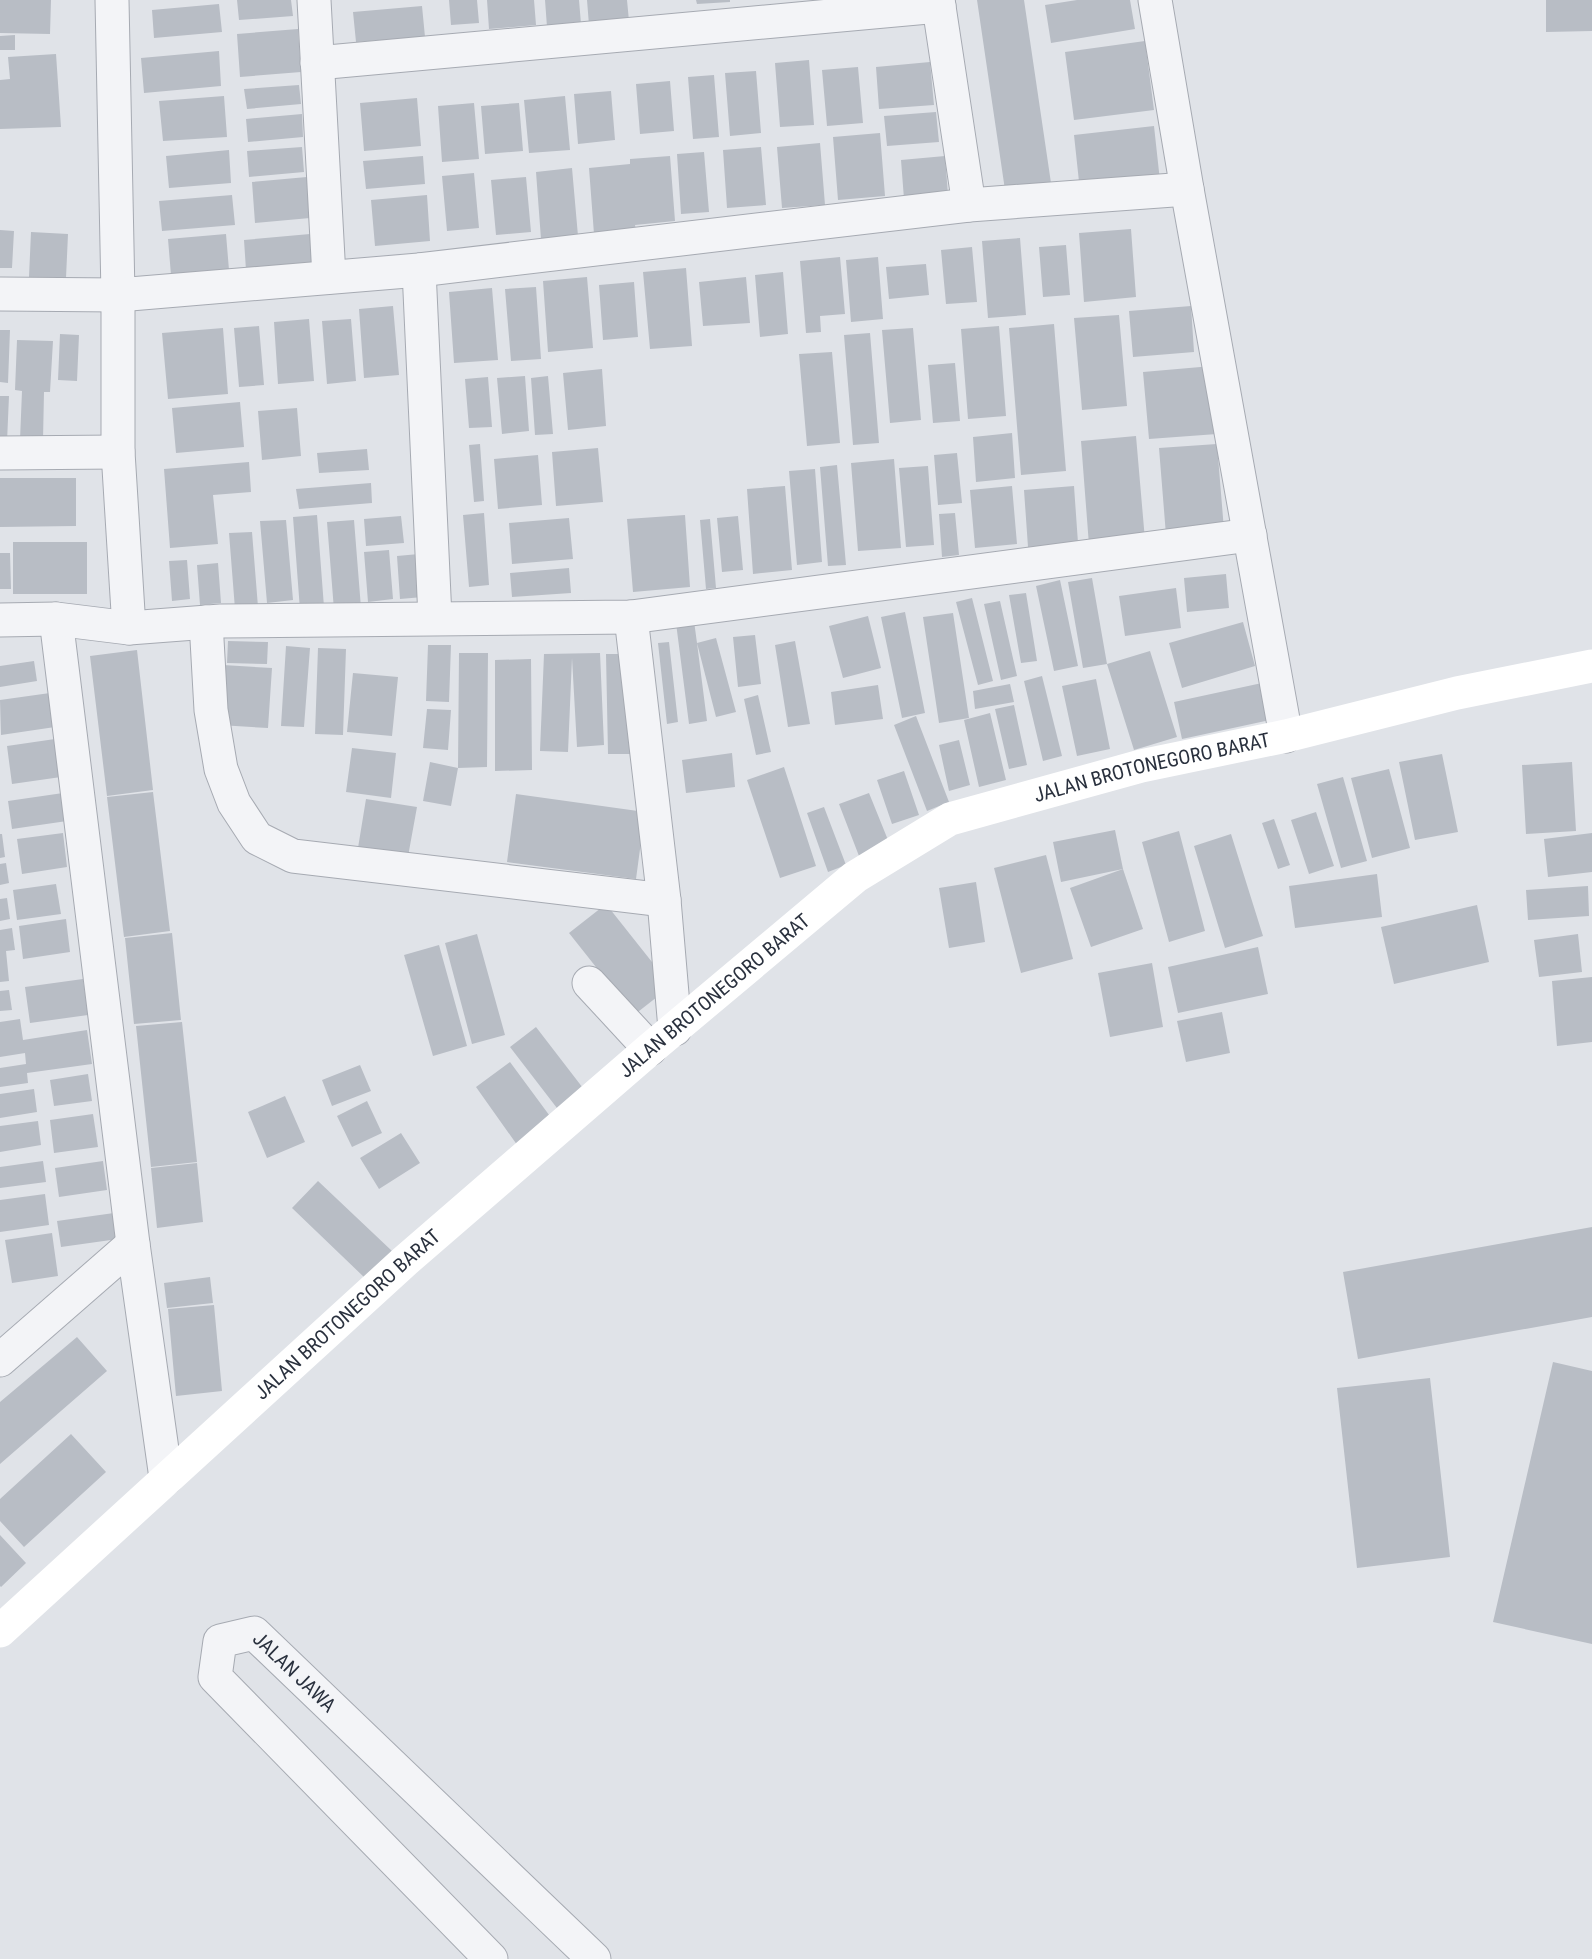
<svg xmlns="http://www.w3.org/2000/svg" width="1592" height="1959" font-family="'Roboto Condensed',sans-serif">
<style>
.building{fill:#b8bdc5}
.lines{fill:none;stroke-linecap:round;stroke-linejoin:round}
.minor-casing{stroke:#a6aab2;stroke-width:35}
.minor{stroke:#f3f4f7;stroke-width:33}
.secondary{stroke:#fff;stroke-width:33}
.labels{text-anchor:middle;stroke-width:4.5;stroke-linejoin:round;paint-order:stroke}
.street-label{font-size:20px;fill:#2a313e;stroke:#f0f2f6}
</style>
<rect width="100%" height="100%" fill="#e0e3e8"/>
<path class="building" d="M 0,0 L 51,0 L 50,34 L 0,33 Z
M 237,0 L 291,0 L 293,16 L 239,20 Z
M 449,0 L 477,0 L 479,23 L 451,25 Z
M 487,0 L 534,0 L 536,25 L 489,29 Z
M 545,0 L 579,0 L 581,24 L 547,27 Z
M 587,0 L 627,0 L 629,21 L 589,25 Z
M 696,0 L 730,0 L 730,2 L 697,4 Z
M 977,0 L 1024,0 L 1051,183 L 1005,190 Z
M 1077,0 L 1130,0 L 1135,29 L 1051,43 L 1045,5 Z
M 1546,0 L 1592,0 L 1592,31 L 1546,32 Z
M 219,4 L 222,32 L 154,38 L 152,10 Z
M 422,6 L 425,37 L 356,42 L 353,12 Z
M 298,29 L 301,72 L 240,77 L 237,34 Z
M 15,35 L 15,50 L 0,50 L 0,36 Z
M 1145,41 L 1154,110 L 1074,120 L 1065,52 Z
M 219,51 L 221,86 L 144,93 L 141,58 Z
M 56,54 L 61,127 L 0,129 L 0,80 L 10,79 L 8,57 Z
M 809,60 L 814,125 L 780,127 L 775,63 Z
M 930,62 L 934,105 L 879,109 L 876,67 Z
M 858,67 L 863,123 L 827,126 L 822,70 Z
M 756,71 L 761,133 L 730,136 L 725,73 Z
M 714,75 L 719,137 L 693,139 L 688,77 Z
M 670,81 L 674,131 L 640,134 L 636,84 Z
M 299,85 L 301,104 L 247,109 L 244,89 Z
M 611,91 L 615,140 L 578,144 L 574,94 Z
M 224,96 L 227,137 L 163,141 L 159,101 Z
M 565,96 L 570,150 L 529,153 L 524,100 Z
M 417,98 L 421,146 L 364,151 L 360,103 Z
M 474,103 L 479,159 L 442,162 L 438,106 Z
M 519,103 L 523,151 L 485,154 L 481,106 Z
M 936,112 L 939,142 L 887,146 L 884,116 Z
M 302,114 L 303,137 L 248,142 L 246,119 Z
M 1154,126 L 1160,181 L 1080,191 L 1074,135 Z
M 880,133 L 885,196 L 838,200 L 833,137 Z
M 820,143 L 825,205 L 782,208 L 777,147 Z
M 302,147 L 304,172 L 249,177 L 247,151 Z
M 761,147 L 766,205 L 727,208 L 723,150 Z
M 229,150 L 231,183 L 169,188 L 166,156 Z
M 704,152 L 709,212 L 681,214 L 677,154 Z
M 423,156 L 425,184 L 366,189 L 363,161 Z
M 670,156 L 675,221 L 635,225 L 636,230 L 594,234 L 589,168 L 630,164 L 630,159 Z
M 945,156 L 948,195 L 904,199 L 901,160 Z
M 572,168 L 578,236 L 541,239 L 536,172 Z
M 474,173 L 479,228 L 447,231 L 442,176 Z
M 307,177 L 310,218 L 255,223 L 252,182 Z
M 526,177 L 531,232 L 496,235 L 491,180 Z
M 232,195 L 235,225 L 162,231 L 159,201 Z
M 427,195 L 430,241 L 375,246 L 371,200 Z
M 1131,229 L 1136,297 L 1084,302 L 1079,233 Z
M 0,230 L 14,231 L 12,268 L 0,268 Z
M 31,232 L 68,234 L 66,278 L 29,277 Z
M 226,234 L 229,270 L 171,275 L 168,239 Z
M 310,234 L 313,264 L 246,270 L 244,240 Z
M 1020,238 L 1026,315 L 988,318 L 982,241 Z
M 1066,245 L 1070,295 L 1043,297 L 1039,247 Z
M 972,247 L 977,302 L 946,304 L 941,250 Z
M 840,257 L 845,314 L 820,316 L 821,332 L 806,333 L 800,261 Z
M 878,257 L 883,319 L 851,322 L 846,260 Z
M 926,264 L 929,295 L 889,299 L 886,267 Z
M 686,268 L 692,346 L 650,349 L 643,272 Z
M 783,272 L 788,334 L 760,337 L 755,275 Z
M 587,277 L 593,348 L 548,352 L 543,281 Z
M 746,277 L 750,323 L 703,326 L 699,282 Z
M 634,282 L 638,337 L 603,340 L 599,285 Z
M 536,287 L 541,359 L 511,361 L 505,289 Z
M 492,288 L 498,360 L 454,363 L 449,292 Z
M 393,306 L 399,375 L 364,378 L 359,309 Z
M 1191,306 L 1194,352 L 1133,357 L 1129,311 Z
M 1119,315 L 1127,406 L 1082,410 L 1074,318 Z
M 309,319 L 314,381 L 278,384 L 274,322 Z
M 351,319 L 356,381 L 327,384 L 322,321 Z
M 1054,324 L 1066,471 L 1021,475 L 1009,328 Z
M 259,326 L 264,385 L 239,387 L 234,328 Z
M 999,326 L 1006,416 L 968,419 L 961,329 Z
M 223,328 L 228,394 L 168,399 L 162,333 Z
M 913,328 L 921,420 L 890,423 L 882,330 Z
M 0,330 L 10,330 L 8,383 L 0,382 Z
M 870,333 L 879,443 L 853,445 L 844,335 Z
M 60,334 L 79,335 L 77,381 L 58,380 Z
M 17,340 L 53,341 L 50,392 L 44,392 L 43,440 L 20,440 L 22,391 L 15,390 Z
M 832,352 L 840,443 L 807,446 L 799,354 Z
M 955,363 L 960,421 L 933,423 L 928,365 Z
M 1212,366 L 1217,434 L 1149,439 L 1143,372 Z
M 602,369 L 606,426 L 568,430 L 563,373 Z
M 525,376 L 529,431 L 502,434 L 497,378 Z
M 548,376 L 553,434 L 535,435 L 531,378 Z
M 488,377 L 492,427 L 469,428 L 465,379 Z
M 0,396 L 9,396 L 7,442 L 0,442 Z
M 240,402 L 244,447 L 176,453 L 172,408 Z
M 297,408 L 301,456 L 262,460 L 258,411 Z
M 1012,433 L 1015,478 L 976,482 L 973,437 Z
M 1136,436 L 1145,540 L 1089,545 L 1081,441 Z
M 480,444 L 484,501 L 474,502 L 469,445 Z
M 1217,444 L 1224,530 L 1166,535 L 1159,448 Z
M 598,448 L 603,502 L 556,506 L 552,452 Z
M 367,449 L 369,470 L 319,473 L 317,453 Z
M 957,453 L 962,503 L 938,505 L 934,455 Z
M 538,455 L 542,505 L 498,509 L 494,459 Z
M 894,459 L 901,548 L 858,551 L 851,463 Z
M 249,462 L 251,492 L 213,495 L 218,544 L 170,548 L 164,469 Z
M 837,465 L 846,565 L 828,566 L 820,467 Z
M 928,466 L 934,545 L 906,547 L 899,468 Z
M 815,469 L 822,562 L 797,565 L 789,471 Z
M 0,478 L 76,478 L 76,526 L 0,527 Z
M 371,483 L 372,503 L 299,509 L 296,489 Z
M 785,486 L 792,570 L 753,574 L 747,489 Z
M 1012,486 L 1017,544 L 975,548 L 970,490 Z
M 1074,486 L 1078,543 L 1028,547 L 1024,490 Z
M 484,513 L 489,585 L 469,587 L 463,515 Z
M 955,513 L 959,555 L 942,557 L 939,514 Z
M 317,515 L 324,607 L 300,610 L 293,517 Z
M 685,515 L 690,587 L 633,592 L 627,519 Z
M 401,516 L 404,543 L 366,546 L 364,519 Z
M 738,516 L 743,570 L 722,572 L 717,518 Z
M 569,518 L 573,559 L 512,564 L 509,523 Z
M 710,519 L 716,588 L 706,589 L 700,520 Z
M 286,520 L 293,600 L 267,603 L 260,521 Z
M 354,520 L 361,608 L 334,610 L 327,522 Z
M 252,532 L 258,607 L 235,609 L 229,533 Z
M 13,542 L 87,542 L 87,594 L 13,594 Z
M 389,550 L 393,599 L 368,602 L 364,552 Z
M 0,553 L 10,553 L 11,589 L 0,589 Z
M 419,554 L 423,597 L 400,599 L 397,556 Z
M 187,560 L 190,599 L 172,601 L 169,561 Z
M 218,563 L 221,603 L 200,605 L 197,565 Z
M 569,568 L 571,593 L 512,597 L 510,573 Z
M 1226,574 L 1229,608 L 1187,612 L 1184,578 Z
M 1092,578 L 1107,664 L 1083,668 L 1068,582 Z
M 1060,580 L 1078,666 L 1054,671 L 1036,586 Z
M 1176,588 L 1181,628 L 1125,636 L 1119,596 Z
M 1026,593 L 1037,661 L 1021,663 L 1009,595 Z
M 972,598 L 993,681 L 978,685 L 956,602 Z
M 1000,601 L 1017,676 L 1001,680 L 984,604 Z
M 905,612 L 925,713 L 902,718 L 881,617 Z
M 953,613 L 969,718 L 939,723 L 923,617 Z
M 868,616 L 881,668 L 843,678 L 829,626 Z
M 694,621 L 697,643 L 716,638 L 736,712 L 716,717 L 697,643 L 707,721 L 689,724 L 676,623 Z
M 1243,622 L 1255,666 L 1182,688 L 1169,643 Z
M 755,635 L 761,684 L 738,687 L 733,637 Z
M 228,641 L 268,642 L 267,664 L 227,663 Z
M 795,641 L 810,724 L 788,727 L 775,645 Z
M 669,642 L 678,722 L 667,724 L 658,643 Z
M 428,645 L 451,645 L 449,702 L 426,701 Z
M 286,646 L 310,648 L 304,727 L 281,726 Z
M 318,648 L 346,649 L 343,735 L 315,734 Z
M 137,650 L 153,790 L 107,796 L 90,656 Z
M 1150,651 L 1177,737 L 1134,750 L 1107,664 Z
M 459,653 L 488,653 L 487,767 L 458,768 Z
M 600,653 L 604,745 L 577,747 L 572,658 L 568,752 L 540,751 L 544,654 Z
M 606,654 L 629,654 L 632,754 L 608,754 Z
M 531,659 L 532,770 L 495,771 L 495,660 Z
M 34,661 L 37,681 L 0,687 L 0,666 Z
M 223,665 L 272,668 L 268,728 L 219,725 Z
M 353,673 L 398,677 L 392,736 L 347,732 Z
M 1042,676 L 1062,756 L 1043,761 L 1024,681 Z
M 1096,679 L 1110,749 L 1077,756 L 1062,686 Z
M 1262,683 L 1270,720 L 1182,739 L 1174,702 Z
M 1010,684 L 1014,702 L 975,709 L 973,691 Z
M 878,685 L 883,719 L 835,725 L 831,692 Z
M 50,693 L 55,727 L 1,735 L 0,700 Z
M 758,695 L 771,752 L 756,755 L 744,699 Z
M 1014,705 L 1027,765 L 1009,769 L 995,709 Z
M 427,709 L 451,710 L 448,750 L 423,748 Z
M 990,713 L 1006,780 L 979,787 L 964,720 Z
M 916,716 L 949,802 L 927,811 L 894,725 Z
M 55,739 L 61,777 L 12,784 L 7,746 Z
M 959,740 L 970,785 L 949,791 L 939,745 Z
M 352,748 L 396,753 L 391,798 L 346,792 Z
M 732,753 L 735,787 L 686,793 L 682,760 Z
M 1442,754 L 1458,832 L 1415,840 L 1399,762 Z
M 430,762 L 458,768 L 451,806 L 423,801 Z
M 1572,762 L 1576,831 L 1526,834 L 1522,765 Z
M 784,767 L 816,866 L 780,878 L 747,780 Z
M 1389,769 L 1410,848 L 1372,858 L 1351,778 Z
M 904,771 L 919,815 L 892,824 L 877,780 Z
M 1343,777 L 1367,861 L 1341,868 L 1317,784 Z
M 153,792 L 170,931 L 124,937 L 107,797 Z
M 63,793 L 67,821 L 12,829 L 8,801 Z
M 869,793 L 890,845 L 859,856 L 839,804 Z
M 516,794 L 645,812 L 636,879 L 507,862 Z
M 366,799 L 417,807 L 407,862 L 357,854 Z
M 824,807 L 846,865 L 828,872 L 807,813 Z
M 1316,812 L 1334,866 L 1309,874 L 1291,820 Z
M 1274,819 L 1290,865 L 1278,869 L 1262,823 Z
M 1115,830 L 1123,869 L 1061,882 L 1053,842 Z
M 1179,831 L 1205,931 L 1169,942 L 1142,842 Z
M 63,833 L 67,867 L 22,874 L 17,839 Z
M 1592,833 L 1592,872 L 1548,877 L 1544,839 Z
M 0,834 L 2,834 L 5,857 L 0,858 Z
M 1231,834 L 1263,936 L 1225,948 L 1194,846 Z
M 1046,855 L 1073,959 L 1021,973 L 994,868 Z
M 6,863 L 9,883 L 0,885 L 0,864 Z
M 1123,869 L 1143,929 L 1091,947 L 1070,888 Z
M 1377,874 L 1382,917 L 1295,928 L 1289,886 Z
M 976,882 L 985,942 L 949,948 L 939,888 Z
M 56,884 L 61,914 L 17,920 L 13,890 Z
M 1588,886 L 1589,916 L 1528,920 L 1526,890 Z
M 7,898 L 10,919 L 0,921 L 0,899 Z
M 606,904 L 671,986 L 634,1015 L 569,933 Z
M 1477,905 L 1489,962 L 1394,984 L 1381,927 Z
M 66,919 L 70,952 L 23,959 L 19,926 Z
M 12,928 L 15,950 L 6,951 L 9,981 L 0,982 L 0,930 Z
M 172,933 L 181,1020 L 134,1024 L 125,938 Z
M 477,934 L 505,1035 L 472,1044 L 445,943 Z
M 1578,934 L 1582,972 L 1539,977 L 1534,940 Z
M 439,945 L 467,1046 L 433,1056 L 404,955 Z
M 1258,947 L 1268,994 L 1178,1013 L 1168,967 Z
M 1152,963 L 1163,1027 L 1110,1037 L 1098,973 Z
M 1592,977 L 1592,1042 L 1557,1046 L 1552,981 Z
M 83,979 L 88,1015 L 30,1023 L 25,987 Z
M 9,990 L 12,1010 L 0,1011 L 0,991 Z
M 1222,1012 L 1230,1053 L 1186,1062 L 1177,1021 Z
M 20,1019 L 23,1040 L 87,1030 L 92,1064 L 27,1073 L 28,1083 L 0,1087 L 0,1068 L 26,1064 L 25,1053 L 0,1057 L 0,1022 Z
M 182,1022 L 197,1162 L 151,1167 L 136,1026 Z
M 536,1027 L 586,1092 L 560,1112 L 510,1047 Z
M 510,1062 L 555,1123 L 520,1149 L 476,1087 Z
M 360,1065 L 371,1091 L 332,1106 L 322,1080 Z
M 88,1074 L 92,1101 L 54,1106 L 50,1080 Z
M 34,1089 L 37,1112 L 0,1118 L 0,1094 Z
M 285,1096 L 305,1142 L 267,1158 L 248,1112 Z
M 367,1101 L 382,1133 L 352,1147 L 337,1116 Z
M 93,1114 L 98,1147 L 54,1153 L 50,1120 Z
M 38,1121 L 41,1145 L 0,1152 L 0,1126 Z
M 401,1133 L 420,1163 L 379,1189 L 360,1158 Z
M 43,1161 L 46,1182 L 0,1188 L 0,1167 Z
M 103,1161 L 107,1190 L 59,1197 L 55,1168 Z
M 197,1163 L 203,1222 L 157,1228 L 151,1168 Z
M 318,1181 L 392,1251 L 366,1279 L 292,1208 Z
M 45,1194 L 49,1225 L 0,1232 L 0,1200 Z
M 114,1213 L 118,1239 L 61,1247 L 57,1221 Z
M 1592,1227 L 1592,1317 L 1358,1359 L 1343,1272 Z
M 52,1233 L 58,1276 L 12,1283 L 5,1240 Z
M 210,1277 L 213,1303 L 167,1308 L 164,1283 Z
M 214,1305 L 222,1391 L 176,1396 L 168,1309 Z
M 77,1337 L 107,1371 L 0,1464 L 0,1402 Z
M 1553,1362 L 1592,1371 L 1592,1644 L 1493,1622 Z
M 1430,1378 L 1450,1557 L 1357,1568 L 1337,1388 Z
M 71,1434 L 106,1472 L 24,1547 L 0,1521 L 0,1499 Z
M 0,1535 L 26,1563 L 1,1587 L 0,1586 Z"/>
<g class="lines">
<g class="minor-casing">
<g id="minor">
<path d="M 112,0 L 118,295 L 118,452 L 129,628"/>
<path d="M 314,0 L 329,277"/>
<path d="M 938,0 L 969,205"/>
<path d="M 1155,0 L 1187,189 L 1286,736"/>
<path d="M 317,63 L 939,6"/>
<path d="M 419,270 L 435,618"/>
<path d="M 0,294 L 118,295 L 419,270 L 969,205 L 1187,189"/>
<path d="M 0,453 L 118,452"/>
<path d="M 631,617 L 664,900 L 675,1029"/>
<path d="M 56,619 L 133,1244 L 166,1478"/>
<path d="M 0,620 L 56,619 L 129,628 L 221,621 L 631,617 L 1250,535"/>
<path d="M 206,622 L 211,710 L 221,769 L 234,803 L 257,838 L 293,856 L 664,900"/>
<path d="M 589,983 L 650,1049"/>
<path d="M 0,1360 L 133,1244"/>
<path id="s1" d="M 491,1959 L 215,1677 L 220,1641 L 254,1633 L 594,1959"/>
</g>
</g>
<use href="#minor" class="minor"/>
<path class="secondary" id="s2" d="M 0,1631 L 405,1261 L 650,1049 L 855,877 L 950,819 L 1141,766 L 1286,736 L 1457,693 L 1592,666"/>
</g>
<g class="labels">
<g class="street-label">
<text dy="7" stroke="none"><textPath href="#s2" startOffset="1460">JALAN BROTONEGORO BARAT</textPath></text>
<text dy="7" stroke="none"><textPath href="#s2" startOffset="956">JALAN BROTONEGORO BARAT</textPath></text>
<text dy="7" stroke="none"><textPath href="#s2" startOffset="470">JALAN BROTONEGORO BARAT</textPath></text>
<text dy="7" stroke="none"><textPath href="#s1" startOffset="522">JALAN JAWA</textPath></text>
</g>
</g>
</svg>
